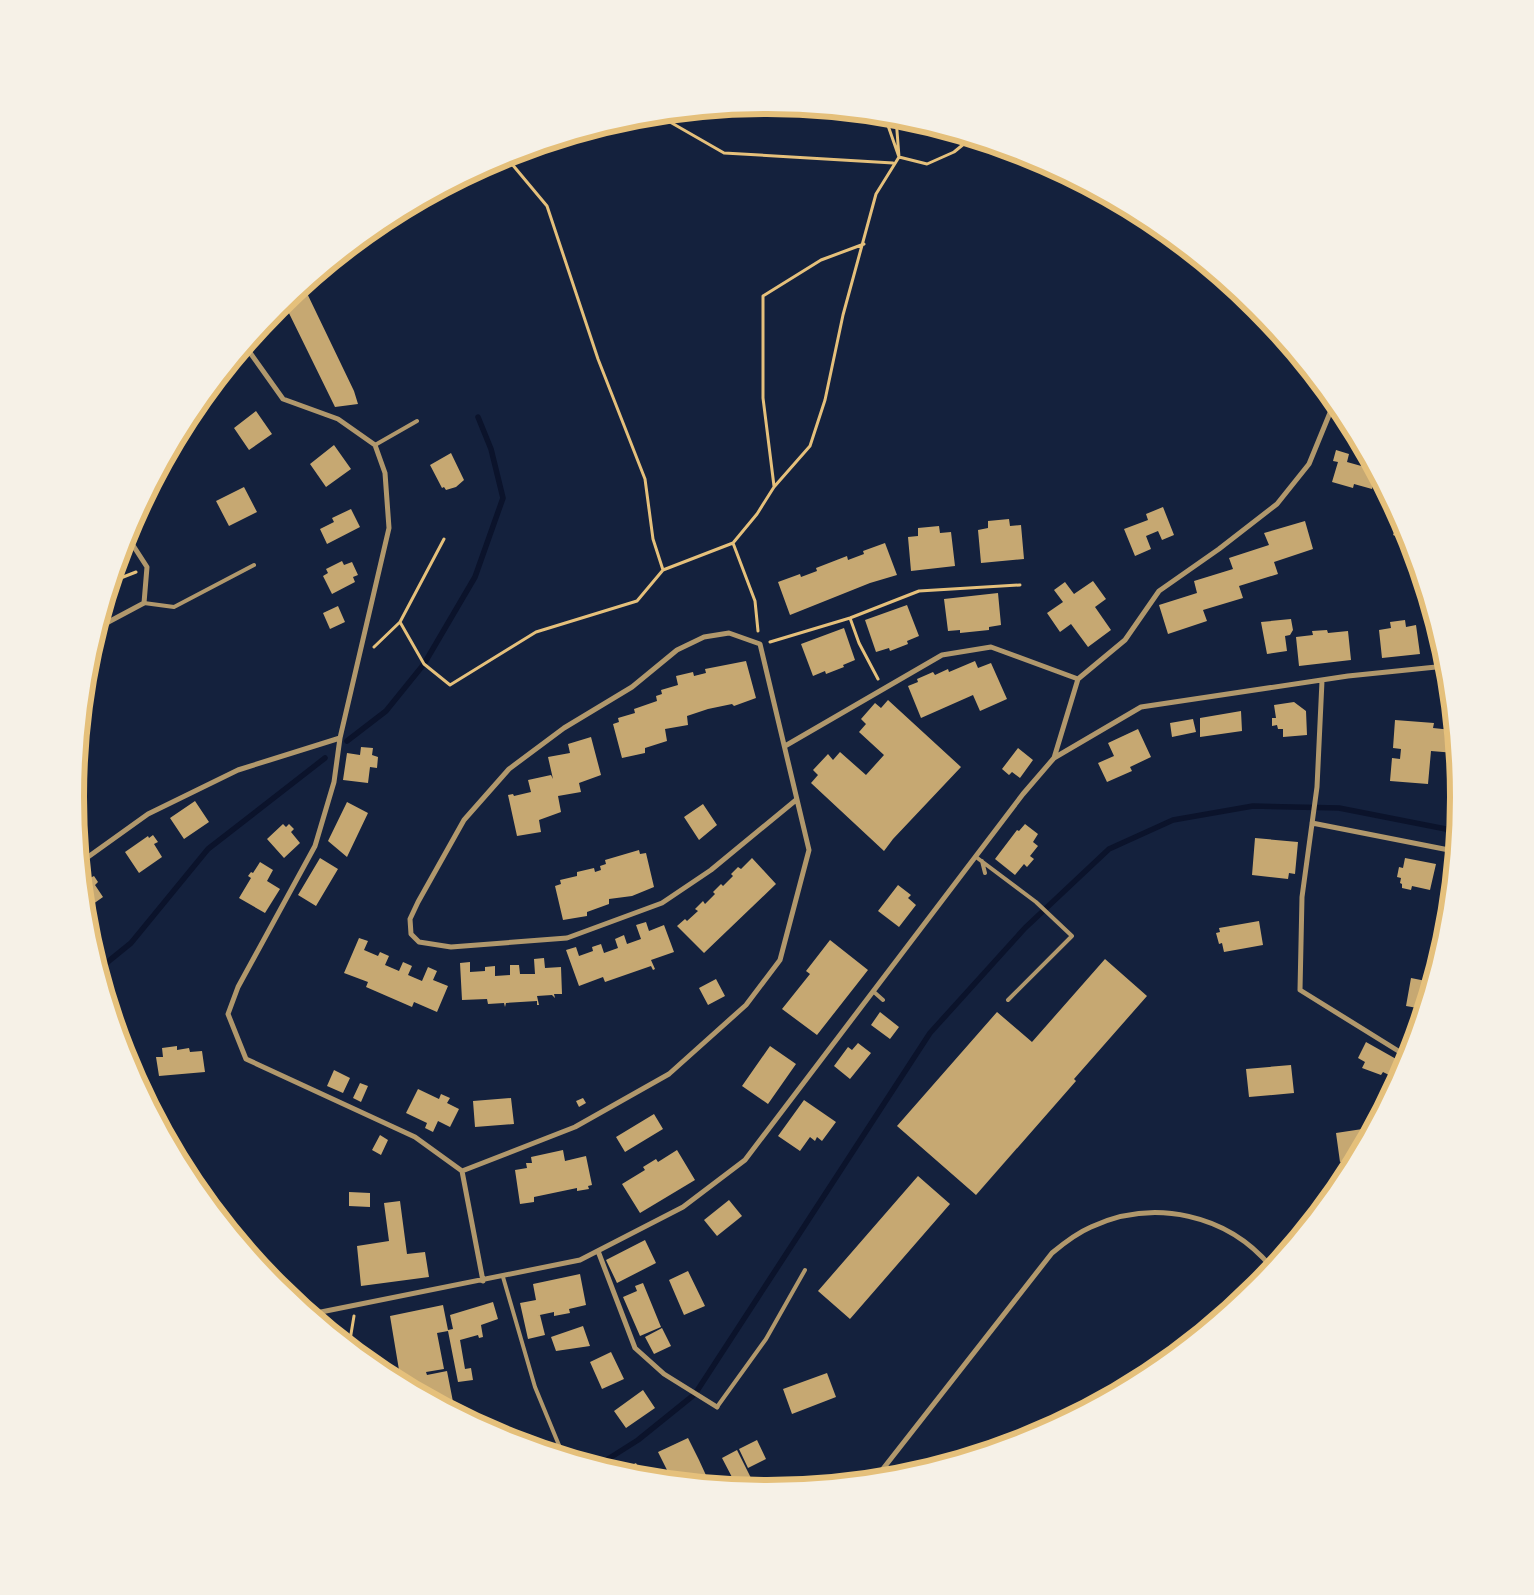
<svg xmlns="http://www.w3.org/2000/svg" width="1534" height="1595" font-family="'Roboto Condensed',sans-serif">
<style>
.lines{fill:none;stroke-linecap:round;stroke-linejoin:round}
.stream{stroke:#0b132b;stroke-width:5.5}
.building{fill:#c6a872}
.path{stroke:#e5c07b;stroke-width:3}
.service{stroke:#b1986c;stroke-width:4}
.minor{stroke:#b1986c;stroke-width:5}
.rim{fill:none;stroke:#e5c07b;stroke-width:6}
</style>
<rect width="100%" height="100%" fill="#14213d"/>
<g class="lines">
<path class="stream" d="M 347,741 L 386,711 L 424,664 L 475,577 L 503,498 L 491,449 L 478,417
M 99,969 L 131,943 L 208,849 L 325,758
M 597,1466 L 638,1440 L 695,1394 L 930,1033 L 1025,928 L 1109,849 L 1173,820 L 1253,806 L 1339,808 L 1456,831"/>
</g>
<path class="building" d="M 304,287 L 354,391 L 358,404 L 335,407 L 284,303 Z
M 256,411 L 272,434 L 249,450 L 234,428 Z
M 334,445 L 351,469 L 326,487 L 310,464 Z
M 1336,450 L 1349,454 L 1347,462 L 1372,469 L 1376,476 L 1372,489 L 1354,484 L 1353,488 L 1332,482 L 1338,462 L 1333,461 Z
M 451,453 L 464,480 L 456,487 L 446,490 L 444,487 L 442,488 L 430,465 Z
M 244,487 L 257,512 L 229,526 L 216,501 Z
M 1163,507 L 1174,535 L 1162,540 L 1158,531 L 1146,536 L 1151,549 L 1135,556 L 1124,529 L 1148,520 L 1146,514 Z
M 351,509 L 360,527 L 327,544 L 320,529 L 334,522 L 332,518 Z
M 1009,519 L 1010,526 L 1021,525 L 1024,559 L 981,563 L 978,530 L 988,528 L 988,521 Z
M 1399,519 L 1406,533 L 1409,541 L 1393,535 Z
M 1305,521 L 1313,549 L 1274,562 L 1278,574 L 1239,586 L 1243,598 L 1203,610 L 1207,621 L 1168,634 L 1159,605 L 1197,593 L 1194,581 L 1233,569 L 1229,558 L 1269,545 L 1264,533 Z
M 939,526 L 940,533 L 951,532 L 955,566 L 911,571 L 908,537 L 918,536 L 918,528 Z
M 885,543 L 897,575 L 870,583 L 790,615 L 778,582 L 800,574 L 801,577 L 817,571 L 816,568 L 847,556 L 848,560 L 864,554 L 863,551 Z
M 342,561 L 344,565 L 352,562 L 358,575 L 353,577 L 355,582 L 332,594 L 323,576 L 328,573 L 326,569 Z
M 1093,581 L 1106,599 L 1095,607 L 1111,630 L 1088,647 L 1071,624 L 1060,632 L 1047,613 L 1063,602 L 1054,590 L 1065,582 L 1074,594 Z
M 998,593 L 1001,625 L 989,627 L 989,630 L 960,633 L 960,630 L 948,631 L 944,599 Z
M 907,605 L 919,636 L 907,641 L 908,644 L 890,651 L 889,648 L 876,652 L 865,620 Z
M 338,606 L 345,622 L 330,629 L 323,613 Z
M 1291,619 L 1293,630 L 1290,635 L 1285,636 L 1287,651 L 1267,654 L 1261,622 Z
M 1405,620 L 1406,627 L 1416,625 L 1420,654 L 1382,658 L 1379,630 L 1391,628 L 1390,622 Z
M 844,628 L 855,660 L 843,665 L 844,667 L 826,674 L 825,671 L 813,676 L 801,644 Z
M 1327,630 L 1328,633 L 1348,631 L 1351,660 L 1299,666 L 1296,637 L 1313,635 L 1312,631 Z
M 746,661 L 756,698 L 734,706 L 732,704 L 708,709 L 687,716 L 688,725 L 665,729 L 667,741 L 645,748 L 645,753 L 622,758 L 613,724 L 619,722 L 618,718 L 635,713 L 634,709 L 657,701 L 656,696 L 662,694 L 661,690 L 678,685 L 676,676 L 693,672 L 694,676 L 706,673 L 705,669 Z
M 975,661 L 978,668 L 991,663 L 1007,699 L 980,711 L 973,695 L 921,718 L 908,686 L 918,682 L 917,679 L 933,672 L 935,675 L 948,669 L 949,672 Z
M 888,700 L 961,767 L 893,839 L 884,851 L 811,783 L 818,775 L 813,770 L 828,754 L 833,760 L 840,752 L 866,775 L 884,755 L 859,732 L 866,724 L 861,719 L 875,703 L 881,708 Z
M 1294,702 L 1306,711 L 1307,735 L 1283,737 L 1283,729 L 1278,729 L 1277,725 L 1272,726 L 1272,718 L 1276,718 L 1274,705 Z
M 1241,711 L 1242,731 L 1200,737 L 1200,718 Z
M 1193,719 L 1196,732 L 1172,737 L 1170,723 Z
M 1395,720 L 1434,723 L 1433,728 L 1452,730 L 1455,753 L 1431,751 L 1428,784 L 1390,781 L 1392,758 L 1400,759 L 1401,749 L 1393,748 Z
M 1138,729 L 1151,757 L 1130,767 L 1132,771 L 1107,782 L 1098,763 L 1114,756 L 1108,743 Z
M 591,737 L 601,775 L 579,783 L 581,792 L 558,796 L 561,812 L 539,820 L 541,832 L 517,836 L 508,795 L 513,794 L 514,796 L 531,792 L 528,780 L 551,775 L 553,779 L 548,757 L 570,753 L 568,744 Z
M 361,747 L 373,748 L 372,755 L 378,757 L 377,768 L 370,767 L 368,783 L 343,780 L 347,753 L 360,755 Z
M 1018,748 L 1033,760 L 1020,778 L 1012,772 L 1009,775 L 1002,769 Z
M 195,801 L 209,822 L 184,839 L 170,818 Z
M 347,802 L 368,813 L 347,857 L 328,841 Z
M 703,804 L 717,825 L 699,840 L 684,817 Z
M 283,824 L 286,827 L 289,824 L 294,829 L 291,832 L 300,843 L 284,858 L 267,839 Z
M 1025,824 L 1038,834 L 1033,842 L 1038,846 L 1030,856 L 1034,859 L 1027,867 L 1024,864 L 1015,875 L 995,859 L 1017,830 L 1019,831 Z
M 153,835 L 158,842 L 154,844 L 162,857 L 139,873 L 125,852 L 148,836 L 149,838 Z
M 1255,838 L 1298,842 L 1295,874 L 1289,873 L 1288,879 L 1252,875 Z
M 639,850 L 640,854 L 646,853 L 654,887 L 632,896 L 609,899 L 609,904 L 587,912 L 587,916 L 563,920 L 555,886 L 561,884 L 560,880 L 577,876 L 577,872 L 594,868 L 595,872 L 601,870 L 600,866 L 606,864 L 605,860 Z
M 320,858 L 338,869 L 316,906 L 298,895 Z
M 752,858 L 776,884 L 704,953 L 677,926 L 685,919 L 687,921 L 698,911 L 695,909 L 703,901 L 705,904 L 715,894 L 713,892 L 721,884 L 723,886 L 733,876 L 731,874 L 738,867 L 741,869 Z
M 1405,858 L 1436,864 L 1430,890 L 1412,886 L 1411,890 L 1402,888 L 1402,884 L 1400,883 L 1401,878 L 1397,877 L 1399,867 L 1403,868 Z
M 260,862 L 273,870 L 267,881 L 280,889 L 265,913 L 239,898 L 251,878 L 248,876 L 251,872 L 253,873 Z
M 89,876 L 90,878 L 94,876 L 98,882 L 95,885 L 103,897 L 86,909 L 83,880 Z
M 898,885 L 911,895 L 908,898 L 916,905 L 899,927 L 878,911 Z
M 1259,921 L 1263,945 L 1224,952 L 1222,943 L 1219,944 L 1216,933 L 1220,932 L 1219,928 Z
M 646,922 L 649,931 L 664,925 L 674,952 L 651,960 L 655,969 L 653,970 L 651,966 L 605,982 L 603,977 L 579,986 L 566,950 L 576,947 L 579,956 L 593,951 L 592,947 L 601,944 L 604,953 L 618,948 L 615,939 L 624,935 L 627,944 L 641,939 L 636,925 Z
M 359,938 L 368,941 L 364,950 L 378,956 L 380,952 L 389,956 L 385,965 L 399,971 L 403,962 L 412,966 L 408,975 L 422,981 L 428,967 L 437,971 L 433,980 L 448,986 L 437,1012 L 414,1002 L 412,1007 L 366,987 L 368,982 L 344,973 Z
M 830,940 L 868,970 L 817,1035 L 782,1009 L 810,974 L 806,971 Z
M 544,958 L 545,968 L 561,967 L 562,994 L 554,994 L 555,998 L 552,995 L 537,996 L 539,1005 L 537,1005 L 537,1001 L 506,1003 L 505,1007 L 504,1003 L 488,1004 L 487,999 L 462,1000 L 460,963 L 470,962 L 470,972 L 485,971 L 485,967 L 495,966 L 495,976 L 510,975 L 510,965 L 519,965 L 520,974 L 535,974 L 534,959 Z
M 1105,959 L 1147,996 L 1074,1079 L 1076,1081 L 976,1195 L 897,1126 L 997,1012 L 1032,1042 Z
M 1411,978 L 1431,982 L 1423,1009 L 1406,1006 Z
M 716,979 L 725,996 L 708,1005 L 699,988 Z
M 880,1012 L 899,1027 L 890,1039 L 871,1025 Z
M 1366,1042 L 1405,1064 L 1397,1079 L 1383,1072 L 1381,1075 L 1362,1068 L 1365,1062 L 1358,1058 Z
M 858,1043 L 871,1053 L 850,1079 L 834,1066 L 848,1047 L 852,1050 Z
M 177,1046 L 177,1050 L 189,1048 L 190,1052 L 202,1051 L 205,1072 L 159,1076 L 156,1057 L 163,1057 L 162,1048 Z
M 770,1046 L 796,1064 L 768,1104 L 742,1086 Z
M 1291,1065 L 1294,1093 L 1249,1097 L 1246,1069 Z
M 334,1070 L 350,1078 L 343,1093 L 327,1086 Z
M 360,1083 L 368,1086 L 361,1102 L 353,1098 Z
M 418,1089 L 439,1099 L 441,1094 L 450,1098 L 447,1103 L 459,1109 L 450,1127 L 438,1121 L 433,1132 L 425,1128 L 427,1123 L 406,1113 Z
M 511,1098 L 514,1124 L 475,1127 L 473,1101 Z
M 583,1098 L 586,1103 L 579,1107 L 576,1101 Z
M 804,1100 L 836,1122 L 822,1141 L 817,1137 L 815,1141 L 810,1137 L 800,1151 L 778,1136 Z
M 654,1114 L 663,1129 L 625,1152 L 616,1137 Z
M 1369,1128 L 1369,1132 L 1354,1160 L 1340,1162 L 1336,1133 Z
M 380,1135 L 388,1140 L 381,1155 L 372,1150 Z
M 563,1150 L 565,1161 L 586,1156 L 592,1185 L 588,1186 L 589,1189 L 577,1191 L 577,1188 L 534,1197 L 534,1202 L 520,1204 L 515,1170 L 527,1168 L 526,1163 L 532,1163 L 531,1157 Z
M 677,1150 L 695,1180 L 640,1213 L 622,1184 L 645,1170 L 643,1167 L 656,1159 L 658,1162 Z
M 918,1176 L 950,1204 L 850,1319 L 818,1291 Z
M 349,1192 L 370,1193 L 370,1207 L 349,1206 Z
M 729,1200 L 742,1216 L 717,1236 L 704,1220 Z
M 400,1201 L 407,1254 L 425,1252 L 429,1277 L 361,1286 L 357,1246 L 389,1241 L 384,1203 Z
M 645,1240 L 656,1263 L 617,1283 L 606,1260 Z
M 688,1271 L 705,1306 L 684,1315 L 669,1280 Z
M 580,1274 L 586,1305 L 569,1309 L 570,1313 L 554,1316 L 554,1312 L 535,1316 L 540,1315 L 545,1335 L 528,1339 L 520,1303 L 536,1300 L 533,1284 Z
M 643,1283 L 661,1327 L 640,1336 L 623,1297 L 637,1291 L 635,1286 Z
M 493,1302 L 498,1319 L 481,1325 L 483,1337 L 479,1338 L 478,1335 L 460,1340 L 465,1369 L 471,1368 L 473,1380 L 458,1382 L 448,1331 L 437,1333 L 444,1369 L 426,1372 L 427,1375 L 447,1371 L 455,1412 L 407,1386 L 405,1375 L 400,1376 L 390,1316 L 443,1305 L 448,1330 L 453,1329 L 450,1315 Z
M 583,1326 L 590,1346 L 556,1351 L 551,1337 Z
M 662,1328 L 671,1346 L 654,1354 L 645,1337 Z
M 611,1352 L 624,1379 L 602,1389 L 590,1362 Z
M 827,1373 L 836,1397 L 792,1414 L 783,1389 Z
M 643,1390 L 655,1408 L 626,1428 L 614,1411 Z
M 688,1438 L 699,1460 L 710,1484 L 672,1480 L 658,1452 Z
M 757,1440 L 766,1459 L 748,1468 L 739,1449 Z
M 737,1450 L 756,1488 L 736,1487 L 734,1481 L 722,1458 Z
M 636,1463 L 643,1477 L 618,1472 L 621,1470 Z"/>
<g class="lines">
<path class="path" d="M 896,118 L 899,157 L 927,164 L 954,152 L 970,139
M 632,119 L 663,118 L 724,153 L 893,163
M 506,157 L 547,206 L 598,359 L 645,479 L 653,539 L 663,570
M 774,486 L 763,398 L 763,296 L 821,260 L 864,244
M 733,543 L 755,601 L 758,631
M 113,581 L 136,572
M 850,618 L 859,643 L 878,679
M 400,622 L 424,664 L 450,685 L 536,632 L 637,601 L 663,570 L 733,543 L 757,514 L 774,487 L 810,446 L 825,400 L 843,315 L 876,194 L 899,157 L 885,117
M 770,642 L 850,618 L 919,591 L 1020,585
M 374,647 L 400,622 L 444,539
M 349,1346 L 354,1316"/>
<path class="service" d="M 375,445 L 417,421
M 144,603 L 174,607 L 254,565
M 976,857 L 1036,902 L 1072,936 L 1008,1000
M 982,861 L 985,873
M 874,992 L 883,1000
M 503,1277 L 535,1387 L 563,1455
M 717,1407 L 766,1339 L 805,1270"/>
<path class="minor" d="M 246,347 L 283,399 L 338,419 L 375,445 L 385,473 L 389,528 L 340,738 L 334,782 L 315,846 L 238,987 L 228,1014 L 246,1059 L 415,1137 L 462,1171 L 483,1281
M 99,627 L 144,603 L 147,567 L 127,536
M 1322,681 L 1317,787 L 1302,897 L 1300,990 L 1408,1057
M 785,746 L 942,655 L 991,647 L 1078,679
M 1054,758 L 1078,679 L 1125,640 L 1159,591 L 1219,549 L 1277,504 L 1309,464 L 1334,403
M 1312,823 L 1454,851
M 81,862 L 148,814 L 238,770 L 340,738
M 462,1171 L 575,1127 L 669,1074 L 746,1005 L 780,960 L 809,850 L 760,644 L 729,633 L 704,637 L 677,650 L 632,687 L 564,728 L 509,769 L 464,820 L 418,902 L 410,919 L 411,934 L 419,942 L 451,947 L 567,938 L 662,903 L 711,870 L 796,800
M 598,1251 L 635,1348 L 664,1374 L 717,1407
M 311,1314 L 580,1260 L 683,1207 L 745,1160 L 1023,794 L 1054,758 L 1141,707 L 1348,676 L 1446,666
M 875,1479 L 1052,1253 C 1064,1243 1077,1233 1091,1227 C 1154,1198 1228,1214 1272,1268"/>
</g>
<path d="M0 0H1534V1595H0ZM84 797a683 683 0 1 1 1366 0a683 683 0 1 1-1366 0Z" fill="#f6f1e7" fill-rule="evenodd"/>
<path class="rim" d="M84 797a683 683 0 1 1 1366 0a683 683 0 1 1-1366 0Z"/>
</svg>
